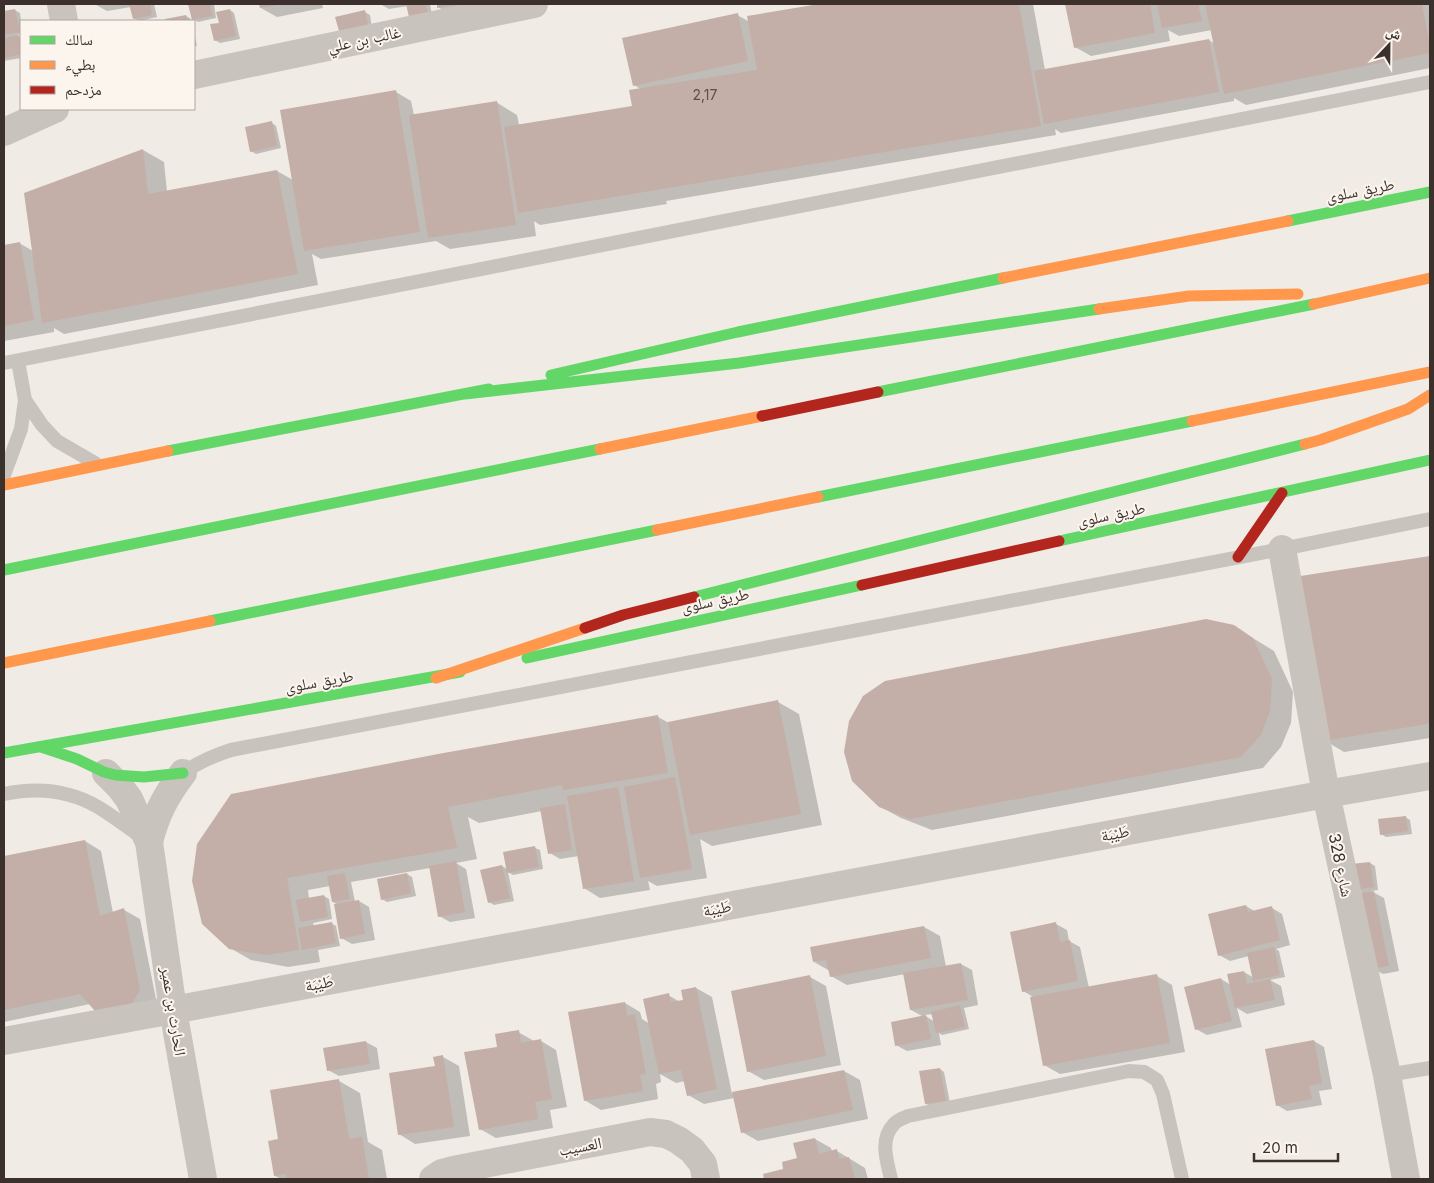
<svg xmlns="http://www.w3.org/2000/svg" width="1434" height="1183" font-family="Inter,'Noto Naskh Arabic',sans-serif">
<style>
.shadow{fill:#0003;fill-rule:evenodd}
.building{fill:#c3afa7}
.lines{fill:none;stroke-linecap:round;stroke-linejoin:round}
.lane{stroke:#c9c3be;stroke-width:14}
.street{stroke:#c9c3be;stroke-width:28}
.fast{stroke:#63d668;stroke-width:11}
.slow{stroke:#ff974d;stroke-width:11}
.jam{stroke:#b3261e;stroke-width:11}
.labels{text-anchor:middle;stroke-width:4;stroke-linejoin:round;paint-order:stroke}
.number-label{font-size:14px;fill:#5d504a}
.street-label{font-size:16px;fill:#3b302b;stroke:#fbf5ee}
</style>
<rect width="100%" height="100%" fill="#f0ebe5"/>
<path class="shadow" d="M 96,4 L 154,4 L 157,17 L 139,21 L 134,18 L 131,7 L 107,11 L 96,5 Z
M 190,4 L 214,4 L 216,18 L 198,22 L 193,19 Z
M 260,4 L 322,4 L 323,8 L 277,17 L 261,8 Z
M 380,4 L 430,4 L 432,16 L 408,6 L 389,9 Z
M 438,4 L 473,4 L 443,10 L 438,7 Z
M 826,4 L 1033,4 L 1045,70 L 1209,40 L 1215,44 L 1212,30 L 1179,36 L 1168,30 L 1170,41 L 1091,56 L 1075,47 L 1067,4 L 1430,4 L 1430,68 L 1246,105 L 1234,98 L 1234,101 L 1061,133 L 1055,129 L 1056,135 L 666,201 L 667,204 L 540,225 L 534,221 L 536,236 L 450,249 L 436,241 L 321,259 L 312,254 L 318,285 L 64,334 L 54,328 L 54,332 L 4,341 L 4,246 L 19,243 L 33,251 L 143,150 L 164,162 L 167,192 L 277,171 L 293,180 L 396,92 L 411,101 L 414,115 L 496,102 L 517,115 L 519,125 L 633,107 L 642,90 L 634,85 L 737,15 L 750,22 L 749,17 Z
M 15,10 L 20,13 L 21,21 L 21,34 L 17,35 L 21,38 L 21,58 L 4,61 L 4,12 Z
M 230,10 L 234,13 L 240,39 L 220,43 L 215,40 Z
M 365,12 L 370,15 L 372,28 L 345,33 Z
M 186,16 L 191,19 L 192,21 L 166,21 L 166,20 Z
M 194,32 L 197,46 L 194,46 Z
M 272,123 L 276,126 L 281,148 L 256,154 L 251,151 Z
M 1430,557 L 1430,738 L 1344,752 L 1324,740 L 1295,579 Z
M 1233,626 L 1274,651 L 1293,692 L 1291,723 L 1281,747 L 1263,768 L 932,830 L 901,818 L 879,806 Z
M 778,702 L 799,714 L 822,825 L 712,846 L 700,839 L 707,878 L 657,886 L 648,881 L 650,890 L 600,898 L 584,888 L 579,856 L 560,859 L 550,853 L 542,811 L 479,823 L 468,817 L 477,859 L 456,863 L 466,869 L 475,918 L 450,922 L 439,916 L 430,868 L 351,882 L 355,902 L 359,901 L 369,907 L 375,940 L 352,944 L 341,938 L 339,905 L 333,902 L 330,886 L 308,890 L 309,899 L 324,896 L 329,899 L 332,919 L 313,923 L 314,926 L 331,923 L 336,926 L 340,946 L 318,950 L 320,962 L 288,967 L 251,960 L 230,948 L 194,881 L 658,717 L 669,723 Z
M 1405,817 L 1410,820 L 1412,834 L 1386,837 L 1381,834 Z
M 85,841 L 101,851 L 113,913 L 124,910 L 140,919 L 156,999 L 144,1018 L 90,1004 L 4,1022 L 4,858 Z
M 535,848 L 540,850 L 543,869 L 513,875 L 508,872 L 514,901 L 494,905 L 489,902 L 502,866 L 507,869 Z
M 1370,863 L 1375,866 L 1378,890 L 1371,891 L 1384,898 L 1399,971 L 1383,974 L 1372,968 L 1364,894 L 1356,889 Z
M 407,874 L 412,877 L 416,896 L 387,902 L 382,899 Z
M 1246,906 L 1256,912 L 1272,908 L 1282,914 L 1290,945 L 1276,949 L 1279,951 L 1285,977 L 1270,980 L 1281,986 L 1285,1005 L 1247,1014 L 1237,1008 L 1242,1027 L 1207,1035 L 1196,1029 L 1221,979 L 1231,985 L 1244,972 L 1254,978 L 1249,956 L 1230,961 L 1219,955 Z
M 1056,924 L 1067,930 L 1069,941 L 1080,947 L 1089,988 L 1157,976 L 1172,985 L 1185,1052 L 1060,1074 L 1044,1065 L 1035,998 L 1023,991 Z
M 924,927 L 940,936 L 946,967 L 961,964 L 972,970 L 978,1005 L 964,1008 L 969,1029 L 942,1035 L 939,1033 L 941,1045 L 907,1051 L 896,1045 L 924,1017 L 911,1010 L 905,974 L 847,985 L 831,976 L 830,971 L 814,962 ZM 933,1014 L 935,1022 L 924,1015 Z
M 810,977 L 826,986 L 841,1065 L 764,1080 L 748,1071 Z
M 696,988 L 712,997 L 732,1094 L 844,1071 L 860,1080 L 868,1119 L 758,1141 L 742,1132 L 734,1098 L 704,1104 L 688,1095 L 685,1081 L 676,1083 L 660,1074 L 661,1082 L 656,1084 L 658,1099 L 601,1110 L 586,1101 L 625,1003 L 640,1012 L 642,1019 L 650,1024 L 668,995 L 680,1002 L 685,1001 Z
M 518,1032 L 534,1041 L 541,1041 L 556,1050 L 567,1107 L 550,1110 L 553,1128 L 496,1138 L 480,1129 L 499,1048 Z
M 1314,1041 L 1324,1047 L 1332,1089 L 1319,1091 L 1322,1105 L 1287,1111 L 1277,1105 Z
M 366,1042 L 377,1048 L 380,1069 L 339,1076 L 328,1070 Z
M 443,1057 L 459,1066 L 470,1136 L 415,1144 L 399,1134 Z
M 940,1069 L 944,1072 L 950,1103 L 931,1106 L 926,1104 Z
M 339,1081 L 360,1093 L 368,1142 L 382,1150 L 387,1179 L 281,1179 L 275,1176 L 280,1140 Z
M 815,1139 L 831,1148 L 832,1152 L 837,1151 L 865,1168 L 868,1179 L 766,1179 L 765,1175 L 784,1170 L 798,1159 Z"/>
<path class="building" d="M 129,4 L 150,4 L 152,15 L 133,19 Z
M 188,4 L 210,4 L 212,16 L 192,20 Z
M 259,4 L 279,4 L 279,5 L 260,8 Z
M 406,4 L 426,4 L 428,14 L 409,17 Z
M 437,4 L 453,4 L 453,5 L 437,8 Z
M 819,4 L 1019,4 L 1041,126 L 518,213 L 504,127 L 632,106 L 629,90 L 757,70 L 747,16 Z
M 1065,4 L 1150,4 L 1155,33 L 1074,48 Z
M 1157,4 L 1198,4 L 1202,21 L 1162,28 Z
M 1205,4 L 1422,4 L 1430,47 L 1430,53 L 1224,94 Z
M 15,9 L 20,32 L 4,35 L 4,11 Z
M 230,9 L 236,36 L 214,41 L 210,24 L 219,23 L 216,12 Z
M 365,10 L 368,25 L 339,31 L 335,17 Z
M 738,13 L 748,61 L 633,86 L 622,38 Z
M 186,15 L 188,21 L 165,21 L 165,19 Z
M 19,35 L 21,45 L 21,54 L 4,58 L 4,38 Z
M 1209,39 L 1219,92 L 1044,124 L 1034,71 Z
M 396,90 L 420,232 L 304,251 L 280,110 Z
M 497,101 L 516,225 L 428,238 L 409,115 Z
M 272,121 L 277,146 L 250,152 L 245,127 Z
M 143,149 L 148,194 L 277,170 L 298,274 L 42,323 L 24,193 Z
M 20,242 L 34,320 L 4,326 L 4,245 Z
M 1430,556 L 1430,722 L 1427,724 L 1323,741 L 1294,577 Z
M 1206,619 L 1234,625 L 1253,638 L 1272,679 L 1270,711 L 1261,735 L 1241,757 L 910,819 L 879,807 L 852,781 L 844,752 L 849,721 L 863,696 L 885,681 Z
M 778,700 L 801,814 L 690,835 L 668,722 Z
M 658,715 L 668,773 L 563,790 L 562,785 L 448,807 L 457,848 L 287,878 L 299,950 L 266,955 L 229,949 L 202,924 L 192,881 L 197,844 L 231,794 L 438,754 Z
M 675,777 L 692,869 L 640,878 L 624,787 Z
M 618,787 L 634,881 L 583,889 L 567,796 Z
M 565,804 L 572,850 L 548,854 L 540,808 Z
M 1406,816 L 1408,831 L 1380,835 L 1378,819 Z
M 85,840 L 100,916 L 124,908 L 140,990 L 128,1009 L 103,1020 L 80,994 L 4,1010 L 4,856 Z
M 535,846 L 539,867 L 507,873 L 503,852 Z
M 456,861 L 465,912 L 438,917 L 429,866 Z
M 1370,862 L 1374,887 L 1355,890 L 1351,864 Z
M 502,865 L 510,898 L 488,903 L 480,870 Z
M 345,873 L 350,899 L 332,902 L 327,876 Z
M 407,873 L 411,893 L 381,900 L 377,879 Z
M 1374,891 L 1389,966 L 1371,969 L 1356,894 Z
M 324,895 L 328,917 L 300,922 L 296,900 Z
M 359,900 L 365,934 L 340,939 L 334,904 Z
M 1246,905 L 1248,912 L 1272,906 L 1280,940 L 1218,956 L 1208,914 Z
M 332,922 L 336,943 L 302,950 L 298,928 Z
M 1056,922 L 1060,942 L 1070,940 L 1078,981 L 1022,992 L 1010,932 Z
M 924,926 L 931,958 L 830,977 L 826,960 L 813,962 L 810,947 Z
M 1274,947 L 1280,975 L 1253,981 L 1247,953 Z
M 961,963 L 968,1000 L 910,1010 L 903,973 Z
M 1244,971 L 1247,984 L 1270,979 L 1275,1000 L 1235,1008 L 1227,974 Z
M 1157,974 L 1170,1043 L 1043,1066 L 1030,997 Z
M 810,975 L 826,1056 L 747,1072 L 731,991 Z
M 1221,978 L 1232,1021 L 1195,1030 L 1184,987 Z
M 696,987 L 717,1089 L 687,1096 L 681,1070 L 659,1074 L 643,999 L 669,993 L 671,1002 L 683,1000 L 681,990 Z
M 625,1002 L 627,1016 L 635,1014 L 646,1074 L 640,1075 L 643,1091 L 584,1101 L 568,1012 Z
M 960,1005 L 965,1027 L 936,1033 L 931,1012 Z
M 926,1015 L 931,1039 L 895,1046 L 891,1022 Z
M 519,1030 L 521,1043 L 541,1039 L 552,1099 L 535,1102 L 538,1119 L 479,1130 L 464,1052 L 497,1047 L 495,1034 Z
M 1314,1040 L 1322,1083 L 1309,1086 L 1312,1099 L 1276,1106 L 1265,1049 Z
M 366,1041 L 370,1064 L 327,1071 L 323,1048 Z
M 443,1055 L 454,1127 L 398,1135 L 389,1073 L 435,1066 L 433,1057 Z
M 940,1068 L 946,1101 L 925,1104 L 919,1071 Z
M 844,1070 L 853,1110 L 741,1133 L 732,1092 Z
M 339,1079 L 349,1139 L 362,1137 L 369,1179 L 287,1179 L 286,1174 L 274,1176 L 268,1141 L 278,1139 L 270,1090 Z
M 815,1138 L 819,1154 L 837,1149 L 839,1159 L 849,1157 L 855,1179 L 764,1179 L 763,1174 L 783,1169 L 782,1162 L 797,1158 L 793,1143 Z"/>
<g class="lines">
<path class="lane" d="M 4,363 L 1430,82
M 25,400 L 42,425 L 57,441 L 95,463
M 4,475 L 21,429 L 25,400 L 18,361
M 183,773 C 199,762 212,756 231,750 L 1282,549 L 1430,519
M 4,794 C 37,787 69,790 98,807 C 113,816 127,827 140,836
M 1387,1075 L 1430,1068
M 891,1179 C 887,1161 879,1140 894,1124 C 897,1120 903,1118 908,1116 L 1129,1071 L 1144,1072 L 1157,1080 L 1163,1094 L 1182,1179"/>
<path class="street" d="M 61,4 L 64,21
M 194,75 L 534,4
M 4,132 L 55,109
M 1282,549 L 1326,794 L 1387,1075 L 1406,1179
M 106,773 L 120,787 L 129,799 L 149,842 L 173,1010 L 203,1179
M 149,842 C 156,814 166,795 183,773
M 4,1041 L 173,1010 L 1326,794 L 1430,776
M 433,1179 L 442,1173 L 453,1170 L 650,1132 L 666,1134 L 678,1140 L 692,1150 L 703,1164 L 706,1179"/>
<path class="fast" d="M 1288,221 L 1430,192
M 551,375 L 738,332 L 1003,278
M 878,392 L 1314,304
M 465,394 L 739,363 L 1099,309
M 168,451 L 489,389
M 818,497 L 1192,421
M 1059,541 L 1430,460
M 4,570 L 600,449
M 694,597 L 1305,444
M 210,621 L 657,530
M 527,658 L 862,585
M 41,747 L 77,759 L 104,772 L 115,775 L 144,777 L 183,773
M 4,753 L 460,672"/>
<path class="slow" d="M 1003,278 L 1288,221
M 1314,304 L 1430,278
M 1099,309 L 1189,296 L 1298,294
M 1192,421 L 1430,372
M 1305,444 L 1320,440 L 1408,409 L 1430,395
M 600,449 L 762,416
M 4,485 L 168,451
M 657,530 L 818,497
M 4,663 L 210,621
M 436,678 L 585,628"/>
<path class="jam" d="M 762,416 L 878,392
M 1238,557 L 1282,493
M 862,585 L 1059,541
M 585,628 L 623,615 L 694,597"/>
</g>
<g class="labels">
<g class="number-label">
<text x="705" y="100">2,17</text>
</g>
<g class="street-label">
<text transform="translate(364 39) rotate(-12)" y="6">غالب بن علي</text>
<text transform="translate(1360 190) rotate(-11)" y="6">طريق سلوى</text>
<text transform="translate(1111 514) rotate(-12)" y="6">طريق سلوى</text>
<text transform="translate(715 600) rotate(-12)" y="6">طريق سلوى</text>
<text transform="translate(319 681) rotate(-10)" y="6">طريق سلوى</text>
<text transform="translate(1115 833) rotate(-11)" y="6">طَيْبَة</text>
<text transform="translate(1341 865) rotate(78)" y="6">شارع 328</text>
<text transform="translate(717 908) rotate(-11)" y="6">طَيْبَة</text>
<text transform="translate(319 983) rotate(-11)" y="6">طَيْبَة</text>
<text transform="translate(174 1011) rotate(81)" y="6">الحارث بن عمير</text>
<text transform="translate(580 1146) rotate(-11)" y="6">العسيب</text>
</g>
</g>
<rect width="1434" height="1183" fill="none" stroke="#3b302b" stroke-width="10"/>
<rect x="20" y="20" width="175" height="90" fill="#fbf5ee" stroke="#aea6a0"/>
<rect x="30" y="36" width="25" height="8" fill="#63d668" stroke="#aea6a0"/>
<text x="65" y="45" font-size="15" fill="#3b302b">سالك</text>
<rect x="30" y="61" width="25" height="8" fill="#ff974d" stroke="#aea6a0"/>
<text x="65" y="70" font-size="15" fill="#3b302b">بطيء</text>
<rect x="30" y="86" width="25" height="8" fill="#b3261e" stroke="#aea6a0"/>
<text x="65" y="95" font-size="15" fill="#3b302b">مزدحم</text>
<g transform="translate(1389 45) rotate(22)" stroke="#fbf5ee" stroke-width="4" paint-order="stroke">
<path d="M0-4L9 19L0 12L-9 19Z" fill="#3b302b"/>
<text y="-8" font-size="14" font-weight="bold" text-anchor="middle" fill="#3b302b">ش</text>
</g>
<path d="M1254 1153v8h84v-8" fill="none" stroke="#3b302b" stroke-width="2.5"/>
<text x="1262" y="1153" font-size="15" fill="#3b302b" stroke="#fbf5ee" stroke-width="4" paint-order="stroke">20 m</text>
</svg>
